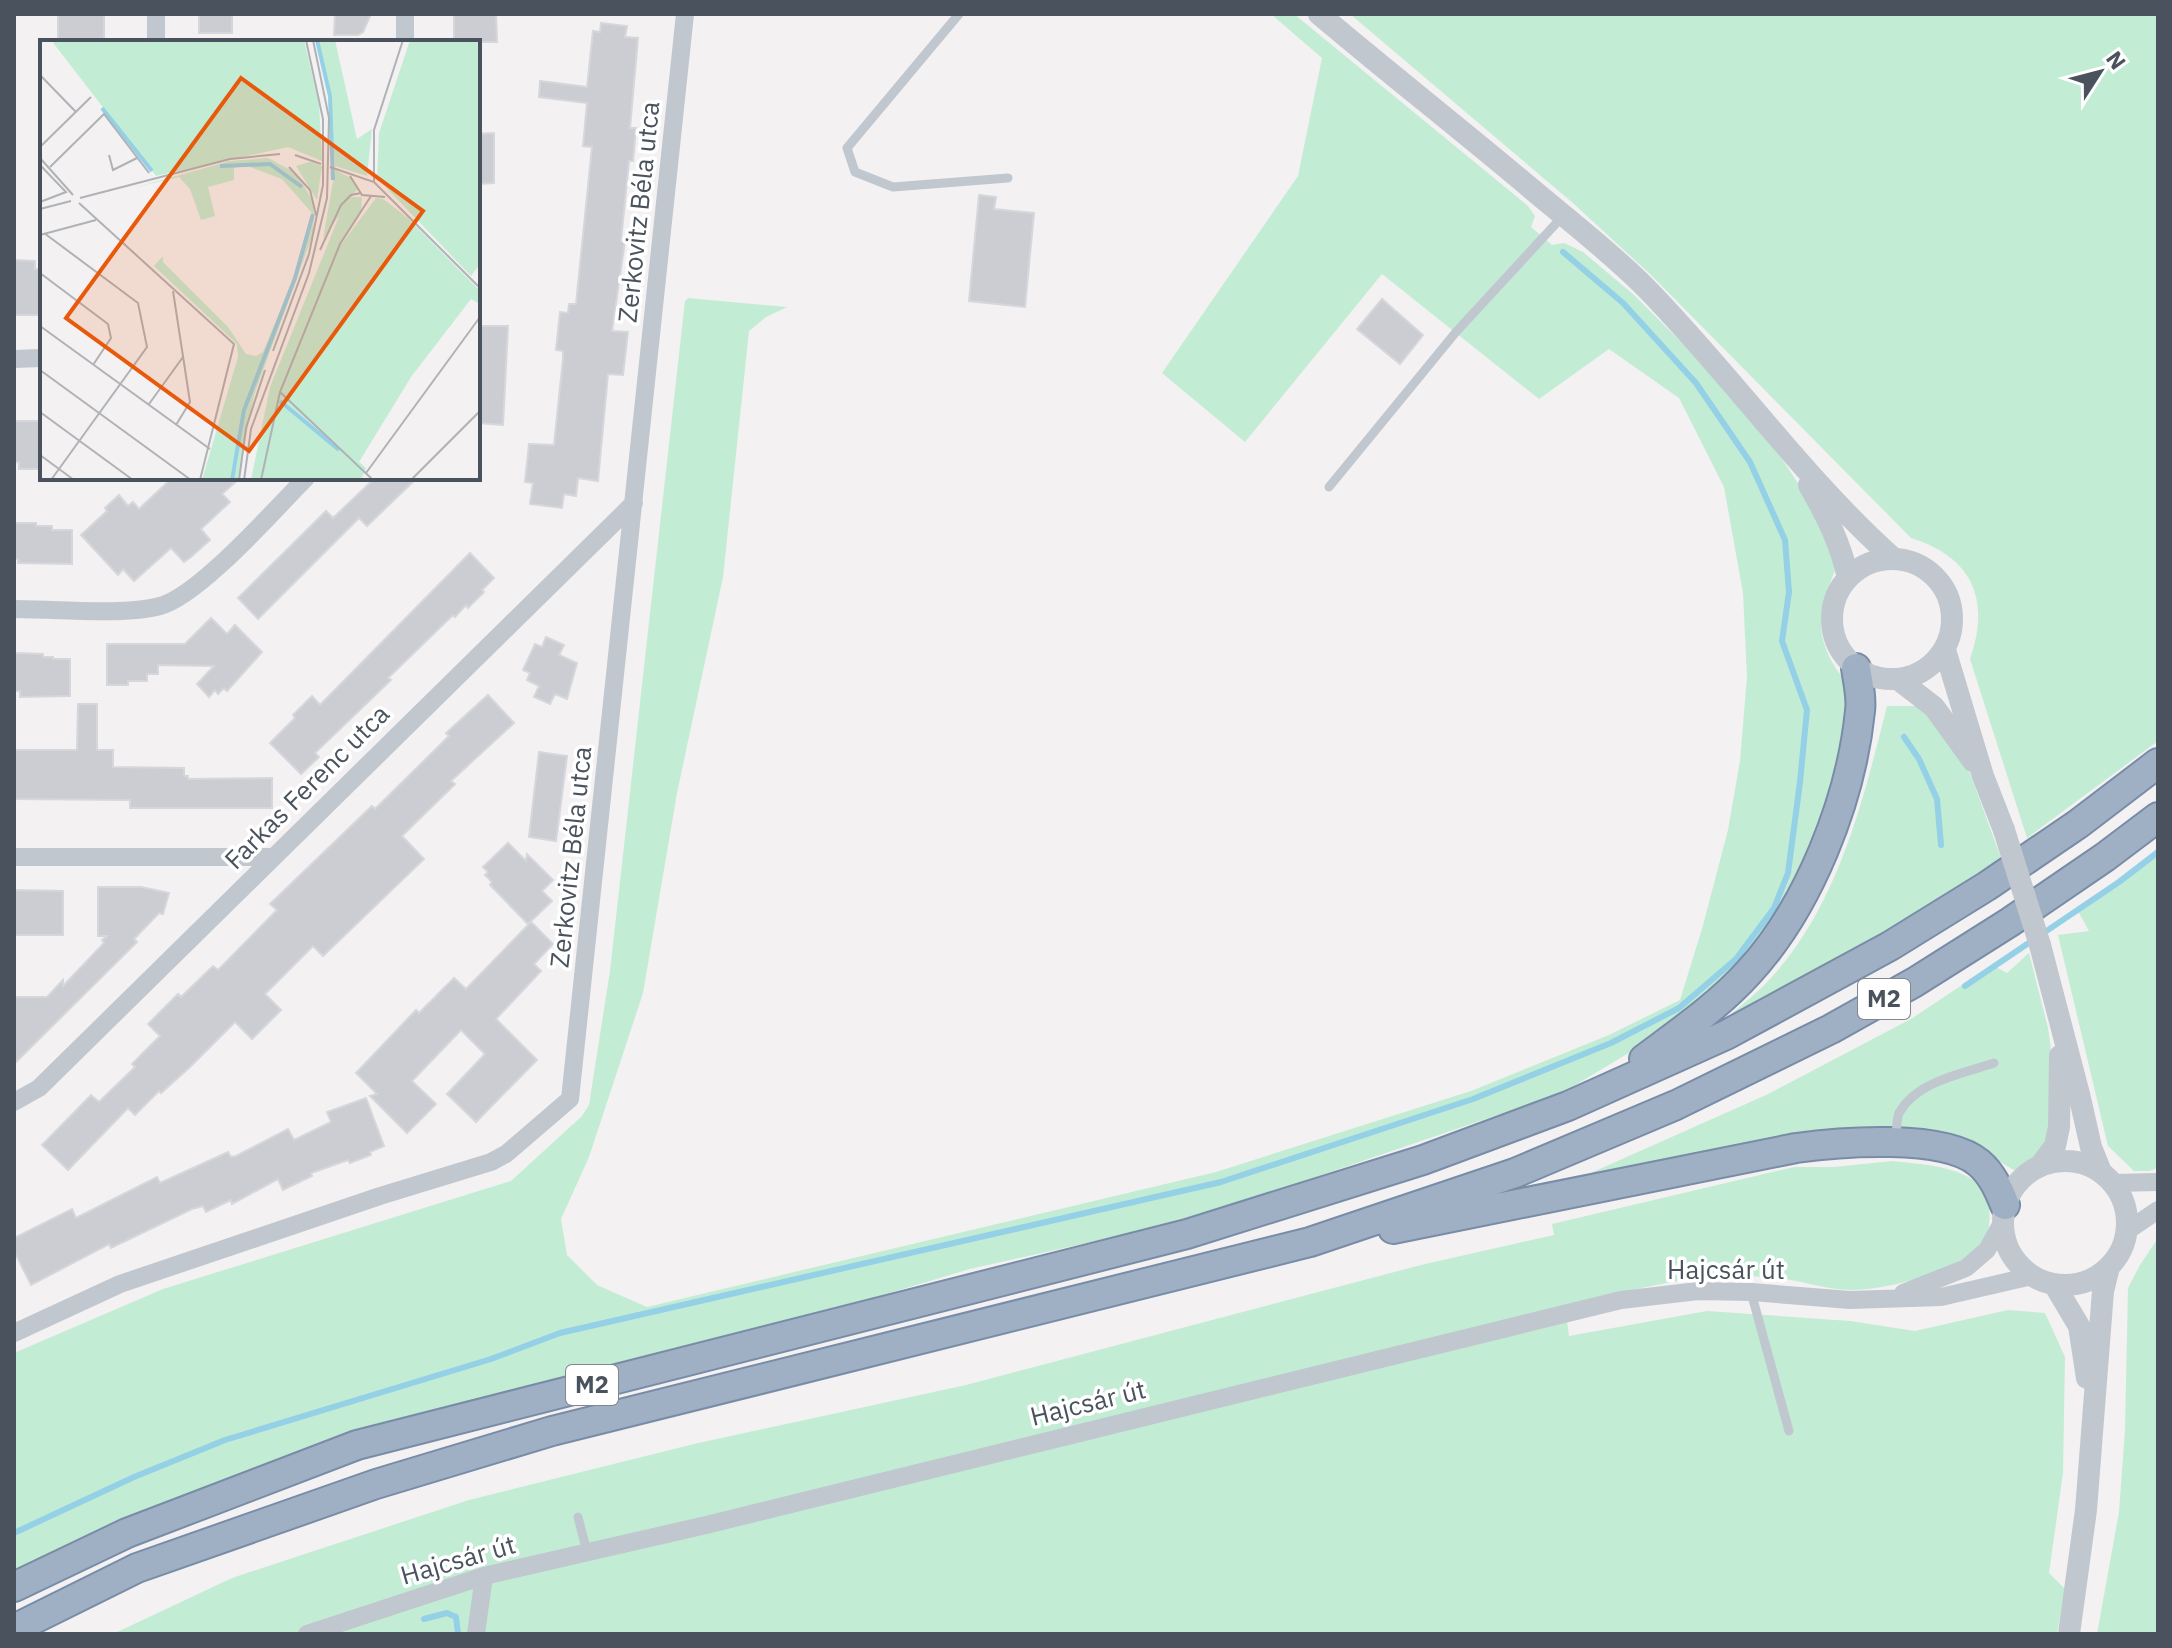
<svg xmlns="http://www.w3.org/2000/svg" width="2172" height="1648" font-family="'IBM Plex Sans',sans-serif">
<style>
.green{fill:#c3ecd5}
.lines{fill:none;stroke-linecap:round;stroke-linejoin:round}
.stream{stroke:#94d0e6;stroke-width:6}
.building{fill:#cbcdd3;stroke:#d5d7db;stroke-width:2}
.trunk-casing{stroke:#788ca7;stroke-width:32}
.service{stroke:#c0c7ce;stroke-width:9}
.minor{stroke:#c0c7ce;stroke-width:18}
.tertiary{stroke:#c0c7ce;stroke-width:22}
.trunk{stroke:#a0b0c4;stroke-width:28}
.tertiary-bridge{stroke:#c0c7ce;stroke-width:22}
.labels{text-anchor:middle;stroke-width:7;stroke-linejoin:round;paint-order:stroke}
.shield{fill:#fff;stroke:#80878e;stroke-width:2}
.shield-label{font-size:24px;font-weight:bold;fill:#4a535d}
.street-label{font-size:26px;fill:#4a535d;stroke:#fff}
.inset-river{fill:none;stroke:#94d0e6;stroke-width:4}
.inset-road{fill:none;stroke:#afb2b6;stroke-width:2}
.view{fill:#e8590c;fill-opacity:0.15;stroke:#e8590c;stroke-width:4}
.inset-edge{fill:none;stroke:#4a535d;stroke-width:4}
</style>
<rect width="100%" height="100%" fill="#f3f1f1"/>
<path class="green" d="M 1271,14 L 1294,14 L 1528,206 L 1535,216 L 1531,227 L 1552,245 L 1564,243 L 1583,252 L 1634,295 L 1731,392 L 1784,462 L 1813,506 L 1837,565 C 1823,601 1812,625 1832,662 C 1844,684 1850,677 1852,707 L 1826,822 L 1768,942 L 1662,1033 L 1562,1093 L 1189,1220 L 970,1269 L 759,1332 L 355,1437 L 14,1578 L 14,1353 L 163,1289 L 511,1181 L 582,1116 L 589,1105 L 610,971 L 685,301 L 688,298 L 787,307 L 766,317 L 749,331 L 723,577 L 677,793 L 643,993 L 589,1157 L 561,1219 L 567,1255 L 597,1285 L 647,1307 L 1216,1172 L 1471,1091 L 1609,1035 L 1680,1000 L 1702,929 L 1728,830 L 1740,761 L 1747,677 L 1743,593 L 1724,487 L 1679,398 L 1609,349 L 1539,399 L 1382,274 L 1245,442 L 1162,373 L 1298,176 L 1322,58 Z
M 1350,14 L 2158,14 L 2158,741 L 2027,838 L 1970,659 C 1991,599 1972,557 1911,538 L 1651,275 L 1574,204 Z
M 1887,706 L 1920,706 L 1970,773 L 2001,858 C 1911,924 1814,979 1715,1028 C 1735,1010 1760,992 1778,970 C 1840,897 1864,797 1887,706 Z
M 2158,854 L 2158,1168 L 2149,1171 L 2134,1171 L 2108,1146 L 2058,935 L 2089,931 L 2078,911 L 2121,884 Z
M 2029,953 L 2048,1028 L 2058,1100 L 2051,1148 L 2024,1169 L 2014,1170 L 1981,1151 L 1947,1140 L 1575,1180 L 1766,1095 L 1911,1019 L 1992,965 L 2007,973 Z
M 1892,1161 C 1919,1164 1952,1165 1975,1181 C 1988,1191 1991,1210 1989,1225 C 1985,1268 1890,1289 1854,1290 C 1827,1291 1798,1279 1770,1277 C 1749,1276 1724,1276 1703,1278 C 1657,1282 1610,1296 1565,1305 L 1569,1336 L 1707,1311 L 1850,1321 L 1915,1331 L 2008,1310 L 2045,1313 L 2065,1357 L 2063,1473 L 2049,1573 L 2065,1589 L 2057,1634 L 113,1634 L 232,1578 L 469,1500 L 694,1444 L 966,1385 L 1421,1265 L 1554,1235 L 1552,1224 L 1794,1167 L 1834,1167 Z
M 2158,1238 L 2158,1634 L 2097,1634 L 2119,1512 L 2125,1430 L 2128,1288 L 2140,1265 Z"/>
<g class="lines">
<path class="stream" d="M 1904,737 L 1919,759 L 1937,799 L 1941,845
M 1965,986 L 2119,882 L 2158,852
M 14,1533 L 134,1477 L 225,1440 L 491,1359 L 560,1333 L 1221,1182 L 1473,1099 L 1611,1043 L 1679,1008 L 1736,959 L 1774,908 L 1788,873 L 1800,782 L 1807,710 L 1782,641 L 1789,592 L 1785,540 L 1750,462 L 1696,383 L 1623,303 L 1563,252
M 424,1619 L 447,1613 L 456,1617 L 458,1634"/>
</g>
<path class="building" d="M 58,14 L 104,14 L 104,42 L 58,42 Z
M 199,14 L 232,14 L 232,33 L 199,33 Z
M 335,14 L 371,14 L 363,32 L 358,35 L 334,35 Z
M 454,14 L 496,14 L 497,42 L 454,42 Z
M 601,23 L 627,26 L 625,37 L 638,38 L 630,128 L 636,128 L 633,161 L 629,161 L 621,241 L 625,241 L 612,331 L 628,332 L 623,375 L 608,374 L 598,481 L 578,478 L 576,496 L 564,494 L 562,508 L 530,504 L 533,483 L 525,482 L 529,444 L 554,445 L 563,359 L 563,351 L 556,350 L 560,312 L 568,313 L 569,304 L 576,304 L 592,147 L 583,146 L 587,103 L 539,97 L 540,81 L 587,87 L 593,31 L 600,32 Z
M 494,133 L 494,183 L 478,184 L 478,134 Z
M 979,195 L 996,197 L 994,209 L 1034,213 L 1025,307 L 969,301 Z
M 14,260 L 35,261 L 35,269 L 41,269 L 40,315 L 14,315 Z
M 1382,299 L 1423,335 L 1400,364 L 1357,329 Z
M 478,326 L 508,326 L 503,425 L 478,423 Z
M 14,421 L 42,421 L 42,469 L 19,469 L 19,462 L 14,462 Z
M 172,478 L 240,478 L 222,494 L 230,502 L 201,529 L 210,540 L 191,557 L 184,562 L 171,548 L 134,581 L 123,569 L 118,575 L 81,535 L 107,511 L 105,508 L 119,495 L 128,506 L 133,502 L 139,509 Z
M 375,478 L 417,478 L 367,526 L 359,518 L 258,619 L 238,598 L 326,511 L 333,518 Z
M 14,523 L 36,523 L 36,526 L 52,526 L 52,530 L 72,530 L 72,564 L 18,563 L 18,559 L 14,559 Z
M 470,553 L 494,578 L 482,590 L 484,592 L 468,608 L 466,605 L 455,617 L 453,615 L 388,678 L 391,680 L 315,753 L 319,757 L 301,774 L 270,743 L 295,718 L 293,715 L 312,696 L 320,705 Z
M 211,618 L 227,634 L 235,625 L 262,652 L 227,691 L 224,688 L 218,694 L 215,690 L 209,697 L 197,684 L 214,666 L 158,665 L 158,674 L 147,674 L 147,681 L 128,681 L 128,685 L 107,685 L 107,644 L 185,644 Z
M 546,637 L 564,645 L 559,655 L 577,663 L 567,699 L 555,694 L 550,704 L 534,697 L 539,686 L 527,680 L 530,673 L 523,670 L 535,644 L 542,647 Z
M 14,653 L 43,654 L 43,657 L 53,657 L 53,659 L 70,659 L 70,696 L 20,697 L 20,691 L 14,691 Z
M 488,695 L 514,723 L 451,781 L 455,784 L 402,836 L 424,859 L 323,956 L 313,946 L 265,994 L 281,1010 L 252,1039 L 235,1022 L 190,1067 L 161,1093 L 159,1091 L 135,1115 L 128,1108 L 68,1170 L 42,1145 L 91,1095 L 99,1102 L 135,1067 L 132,1064 L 160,1036 L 148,1024 L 178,994 L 181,997 L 213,966 L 218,970 L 277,910 L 270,904 L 372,806 L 375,809 L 449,736 L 446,733 Z
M 78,704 L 97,704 L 97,750 L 113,750 L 113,767 L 184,768 L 184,776 L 188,776 L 188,779 L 272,778 L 272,808 L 130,808 L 130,800 L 14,799 L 14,750 L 77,750 Z
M 539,752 L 567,756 L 556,841 L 529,837 Z
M 508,843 L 526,861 L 527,854 L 553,880 L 542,891 L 552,901 L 528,924 L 490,885 L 492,882 L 485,875 L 488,872 L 483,867 Z
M 98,887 L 141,887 L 169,893 L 163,914 L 159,913 L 134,939 L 137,942 L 14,1064 L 14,997 L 47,997 L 63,980 L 63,986 L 104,943 L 102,940 L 107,936 L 98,936 Z
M 14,890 L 63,891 L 63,935 L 14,935 Z
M 531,922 L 553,944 L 534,964 L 541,971 L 496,1019 L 537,1060 L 476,1122 L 447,1094 L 485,1054 L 461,1030 L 412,1081 L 436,1104 L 407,1133 L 370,1096 L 377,1094 L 356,1073 L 416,1010 L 419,1013 L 454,978 L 466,989 Z
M 366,1098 L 384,1146 L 370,1152 L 371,1155 L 350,1163 L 348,1160 L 311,1173 L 312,1176 L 283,1190 L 278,1179 L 232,1204 L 231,1200 L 206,1212 L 203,1206 L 192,1209 L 111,1248 L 109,1244 L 31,1285 L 14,1251 L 14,1238 L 72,1209 L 76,1218 L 157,1177 L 160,1183 L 228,1152 L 231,1157 L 236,1156 L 288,1129 L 294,1140 L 331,1122 L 327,1112 Z"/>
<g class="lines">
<g class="trunk-casing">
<path id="trunk" d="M 1644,1059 C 1680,1032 1718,1006 1748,973 C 1809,907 1851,800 1860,711 C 1862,697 1858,682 1856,668
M 1393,1229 L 1796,1148 C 1839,1142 1944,1133 1979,1163 C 1992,1174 1999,1190 2005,1205
M 14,1587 L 127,1533 L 357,1445 L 1187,1234 L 1423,1160 L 1568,1106 L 1726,1035 L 1890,946 L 1987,886 L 2078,824 L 2158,763
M 14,1629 L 137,1568 L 376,1484 L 552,1431 L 1310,1242 L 1515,1173 L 1676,1105 L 1831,1029 L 1915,982 L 2010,922 L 2105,857 L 2158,817"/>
</g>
<path class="service" d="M 959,14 L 847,148 L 855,172 L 893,187 L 1008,178
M 1329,487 L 1456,332 L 1562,217
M 1896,1138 C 1897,1131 1896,1120 1899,1113 C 1917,1081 1962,1074 1994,1063
M 1751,1292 L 1789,1431
M 578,1517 L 587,1552"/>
<path class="minor" d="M 156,42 L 156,14
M 405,42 L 405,14
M 14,359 L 42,358
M 14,609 C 55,609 123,616 160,606 C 199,596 275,509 306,478
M 14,857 L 273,857
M 14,1102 L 39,1088 L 634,503
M 2113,1183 L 2158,1182
M 2127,1231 L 2158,1210
M 1903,1293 L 1966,1268 L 1987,1250 L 2003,1221
M 14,1333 L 120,1284 L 380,1196 L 491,1162 L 506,1154 L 570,1099 L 685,14
M 307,1634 L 484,1576 L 706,1525 L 1621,1300 L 1698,1291 L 1751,1292 L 1850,1300 L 1941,1297 L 2032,1276
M 476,1634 L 484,1576"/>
<path class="tertiary" d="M 1319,14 C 1390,74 1463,131 1534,191 C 1571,222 1610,252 1644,286 C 1731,374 1801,476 1894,559
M 1809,485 C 1826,515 1841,544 1848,578
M1832 619a60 60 0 1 1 120 0a60 60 0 1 1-120 0Z
M 1945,650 L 1983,776 L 2004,830
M 1899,680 L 1934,707 L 1973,761
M 2040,945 L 2079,1094 L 2091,1147 L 2101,1172
M2003 1223a62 62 0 1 1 124 0a62 62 0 1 1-124 0Z
M 2040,1166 L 2055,1146 L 2059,1127 L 2060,1056
M 2054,1284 L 2079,1326 L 2087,1378
M 2069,1634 L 2086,1510 L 2103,1291 L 2109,1267"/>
<use href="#trunk" class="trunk"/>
<path class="tertiary-bridge" d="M 2004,830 L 2040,945"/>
</g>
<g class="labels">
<g class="shield">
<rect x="1858" y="979" width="52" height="40" rx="6"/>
<rect x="566" y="1365" width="52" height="40" rx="6"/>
</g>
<g class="shield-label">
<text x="1884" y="1007">M2</text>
<text x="592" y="1393">M2</text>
</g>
<g class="street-label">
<text transform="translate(639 212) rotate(-84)" y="9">Zerkovitz Béla utca</text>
<text transform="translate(307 787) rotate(-45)" y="9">Farkas Ferenc utca</text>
<text transform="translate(571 857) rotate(-84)" y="9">Zerkovitz Béla utca</text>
<text x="1726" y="1279">Hajcsár út</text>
<text transform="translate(1088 1403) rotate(-14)" y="9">Hajcsár út</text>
<text transform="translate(458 1560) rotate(-16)" y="9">Hajcsár út</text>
</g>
</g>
<g transform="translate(40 40)">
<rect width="440" height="440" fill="#f3f1f1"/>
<path d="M 11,0 L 264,0 L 279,64 L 282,121 L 248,107 L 116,136 ZM 277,0 L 295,0 L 317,99 L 332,89 L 327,136 L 295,126 L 290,56 ZM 370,0 L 440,0 L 440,224 L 431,236 L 337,138 L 339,93 ZM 228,118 L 256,133 L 274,163 L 273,194 L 214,355 L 198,440 L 162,440 L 198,317 L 197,304 L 114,226 L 123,216 L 123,222 L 188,287 L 206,314 L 216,316 L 223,312 L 254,238 L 272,173 L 242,139 L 205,125 L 194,128 L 194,140 L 168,147 L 175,176 L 161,180 L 150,149 L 139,137 L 97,147 L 190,121 ZM 270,122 L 282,126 L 277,160 L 256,126 ZM 295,130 L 313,139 L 318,148 L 283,199 ZM 312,157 L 322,157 L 321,172 L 297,210 L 336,158 L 343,159 L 368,178 L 440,251 L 440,264 L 431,259 L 371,337 L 319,422 L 326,428 L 321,440 L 211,440 L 230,347 L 300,174 Z" fill="#c3ecd5"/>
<path class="inset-river" d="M 277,0 L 290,56 L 293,140M 62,68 L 112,131M 180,126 L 230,124 L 262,147M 240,361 L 299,410M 192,440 L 204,370 L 255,238 L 273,174"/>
<path class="inset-road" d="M 0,35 L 36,72M 0,107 L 51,57M 69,115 L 73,130 L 97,118M 255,115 L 281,124M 0,118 L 33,155M 0,125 L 26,152 L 0,162M 10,127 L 64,74 L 109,133M 249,127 L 270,150 L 276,175M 290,127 L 334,142 L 440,248M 310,136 L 322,155 L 345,157M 334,142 L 334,90 L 363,0M 40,158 L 190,119 L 240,114M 39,163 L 194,304 L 160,440M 0,169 L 31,161M 4,193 L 98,263 L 107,307 L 11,440M 0,195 L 56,180M 280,210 L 301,165 L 311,155 L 321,153M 0,233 L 68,284 L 71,298 L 53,325M 133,251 L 150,362 L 136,385M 0,286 L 170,409M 233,311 L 269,214 L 283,145 L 283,79 L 266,0M 0,330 L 151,440M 240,352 L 333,440M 109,364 L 143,317M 0,372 L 93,440M 0,415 L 34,440M 326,433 L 440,277M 199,440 L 206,388 L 225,330M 204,440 L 211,389 L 269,233 L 287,158 L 289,78 L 273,0M 221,440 L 240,352 L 300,204 L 331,156M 371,440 L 440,371"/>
<path class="view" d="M 201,38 L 383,171 L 209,411 L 26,278 Z"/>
<rect width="440" height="440" class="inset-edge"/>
</g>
<rect width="2172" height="1648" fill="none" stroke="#4a535d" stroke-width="32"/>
<g transform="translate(2100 72) rotate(54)" stroke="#ffffff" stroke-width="6" paint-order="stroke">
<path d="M0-6L14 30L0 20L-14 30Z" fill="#4a535d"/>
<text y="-12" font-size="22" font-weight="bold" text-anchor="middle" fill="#4a535d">N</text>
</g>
</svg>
